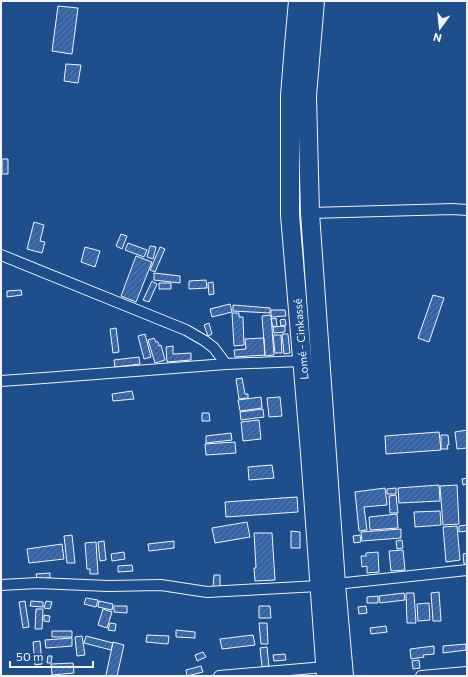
<svg xmlns="http://www.w3.org/2000/svg" width="468" height="677" font-family="Commissioner,sans-serif">
<style>
.building{fill:url(#building-hatch);stroke:#f2f6ff}
.lines{fill:none;stroke-linecap:round;stroke-linejoin:round}
.street-casing{stroke:#f2f6ff;stroke-width:12}
.highway-casing{stroke:#f2f6ff;stroke-width:20}
.street{stroke:#1f4e8c;stroke-width:10}
.highway{stroke:#1f4e8c;stroke-width:18}
.labels{text-anchor:middle;stroke-width:3;stroke-linejoin:round;paint-order:stroke}
.street-label{font-size:11px;fill:#f2f6ff;stroke:#1f4e8c}
</style>
<defs>
<pattern id="building-hatch" width="6" height="6" patternUnits="userSpaceOnUse"><rect width="6" height="6" fill="#3563a3"/><path d="M-1 1l2-2M0 6l6-6M5 7l2-2" fill="none" stroke="#537ab1"/></pattern>
</defs>
<rect width="100%" height="100%" fill="#1f4e8c"/>
<path class="building" d="M 58,6 L 78,8 L 72,54 L 52,51 Z
M 66,64 L 81,65 L 78,83 L 64,81 Z
M 2,159 L 8,159 L 8,174 L 2,174 Z
M 34,222 L 44,225 L 40,241 L 45,242 L 42,253 L 27,249 Z
M 121,234 L 127,236 L 122,249 L 116,246 Z
M 128,243 L 147,250 L 144,257 L 125,250 Z
M 150,246 L 156,247 L 153,259 L 147,257 Z
M 85,247 L 100,251 L 95,267 L 81,262 Z
M 160,247 L 165,249 L 155,272 L 150,270 Z
M 136,256 L 152,262 L 136,302 L 121,296 Z
M 154,273 L 180,276 L 180,283 L 154,280 Z
M 206,280 L 207,288 L 189,289 L 189,281 Z
M 152,281 L 157,284 L 149,302 L 143,300 Z
M 213,282 L 214,294 L 209,295 L 208,283 Z
M 159,283 L 171,283 L 171,289 L 159,289 Z
M 21,290 L 22,295 L 7,297 L 7,291 Z
M 433,295 L 444,298 L 429,342 L 418,338 Z
M 230,304 L 232,312 L 212,317 L 210,309 Z
M 233,305 L 270,308 L 270,313 L 233,311 Z
M 271,310 L 285,310 L 286,316 L 271,317 Z
M 232,313 L 239,313 L 239,317 L 243,317 L 244,345 L 234,346 Z
M 271,315 L 274,355 L 265,356 L 262,316 Z
M 276,318 L 277,326 L 273,327 L 271,319 Z
M 285,319 L 286,325 L 281,326 L 280,320 Z
M 209,323 L 212,334 L 208,336 L 204,325 Z
M 285,326 L 285,332 L 274,333 L 273,327 Z
M 116,328 L 119,352 L 113,353 L 110,329 Z
M 145,334 L 151,357 L 144,359 L 138,336 Z
M 282,334 L 288,334 L 290,353 L 284,354 Z
M 273,335 L 281,335 L 282,353 L 275,353 Z
M 154,338 L 156,342 L 158,342 L 159,346 L 161,345 L 165,360 L 155,363 L 148,340 Z
M 264,338 L 265,355 L 235,357 L 234,350 L 246,349 L 245,339 Z
M 173,346 L 173,354 L 191,353 L 191,360 L 167,362 L 166,347 Z
M 139,357 L 140,364 L 115,367 L 114,360 Z
M 242,378 L 245,394 L 248,394 L 248,398 L 239,399 L 236,379 Z
M 132,391 L 134,399 L 113,401 L 112,394 Z
M 261,397 L 262,408 L 240,411 L 238,400 Z
M 280,397 L 282,416 L 269,417 L 267,398 Z
M 263,409 L 264,417 L 241,420 L 240,412 Z
M 202,413 L 209,413 L 210,421 L 202,421 Z
M 259,420 L 261,439 L 243,441 L 241,422 Z
M 467,430 L 467,448 L 457,449 L 455,432 Z
M 439,432 L 441,450 L 386,454 L 385,436 Z
M 231,433 L 232,440 L 206,443 L 206,436 Z
M 441,435 L 448,435 L 449,445 L 447,445 L 448,449 L 441,449 Z
M 235,442 L 236,453 L 206,455 L 205,444 Z
M 272,465 L 274,478 L 249,480 L 248,467 Z
M 467,478 L 467,484 L 463,485 L 462,479 Z
M 439,485 L 440,501 L 399,503 L 398,488 Z
M 457,485 L 459,524 L 443,525 L 440,486 Z
M 385,488 L 387,505 L 364,507 L 367,530 L 359,531 L 355,492 Z
M 396,488 L 396,494 L 387,494 L 387,489 Z
M 396,495 L 398,513 L 390,513 L 389,496 Z
M 297,497 L 298,512 L 226,517 L 225,502 Z
M 440,511 L 441,525 L 415,527 L 414,512 Z
M 397,514 L 398,528 L 370,530 L 369,517 Z
M 247,522 L 250,537 L 215,543 L 212,528 Z
M 467,525 L 467,531 L 459,532 L 459,526 Z
M 457,526 L 460,560 L 446,562 L 443,527 Z
M 401,529 L 401,538 L 362,541 L 361,532 Z
M 291,531 L 300,532 L 300,548 L 291,548 Z
M 254,533 L 272,533 L 275,580 L 255,581 L 254,568 L 256,568 Z
M 72,535 L 75,563 L 67,563 L 64,536 Z
M 360,535 L 361,542 L 354,543 L 353,536 Z
M 402,540 L 403,548 L 397,549 L 396,541 Z
M 104,541 L 106,560 L 100,561 L 98,542 Z
M 174,541 L 174,548 L 149,551 L 148,544 Z
M 96,542 L 98,574 L 90,574 L 90,569 L 87,569 L 85,543 Z
M 62,544 L 64,559 L 29,563 L 27,549 Z
M 403,550 L 405,570 L 391,571 L 389,551 Z
M 124,552 L 125,559 L 112,561 L 111,554 Z
M 378,552 L 379,572 L 367,573 L 367,566 L 362,567 L 361,556 L 366,556 L 366,553 Z
M 467,553 L 467,564 L 464,564 L 463,554 Z
M 132,565 L 133,571 L 118,572 L 118,566 Z
M 50,573 L 50,578 L 37,579 L 36,574 Z
M 214,575 L 220,575 L 220,587 L 213,587 Z
M 439,592 L 441,621 L 433,621 L 431,593 Z
M 404,593 L 405,600 L 380,603 L 379,596 Z
M 406,593 L 414,593 L 416,623 L 407,623 Z
M 378,596 L 378,603 L 367,603 L 367,597 Z
M 86,598 L 98,600 L 96,607 L 84,604 Z
M 25,601 L 29,627 L 23,628 L 19,602 Z
M 31,601 L 43,602 L 43,607 L 30,606 Z
M 46,601 L 52,602 L 50,609 L 44,608 Z
M 99,601 L 113,604 L 112,610 L 98,607 Z
M 429,603 L 430,620 L 418,621 L 417,604 Z
M 114,606 L 127,606 L 127,613 L 114,612 Z
M 259,606 L 270,606 L 271,618 L 259,618 Z
M 366,606 L 367,613 L 359,614 L 358,607 Z
M 36,609 L 43,609 L 42,629 L 35,629 Z
M 103,609 L 112,612 L 107,628 L 98,625 Z
M 44,615 L 50,616 L 49,622 L 44,621 Z
M 110,623 L 116,624 L 115,631 L 108,630 Z
M 259,623 L 267,623 L 268,644 L 261,644 Z
M 386,626 L 387,632 L 371,634 L 370,628 Z
M 176,630 L 195,632 L 195,638 L 176,637 Z
M 52,631 L 72,631 L 72,637 L 52,637 Z
M 147,635 L 169,636 L 168,644 L 146,642 Z
M 253,635 L 255,645 L 222,649 L 220,639 Z
M 82,636 L 85,655 L 77,656 L 75,637 Z
M 86,636 L 113,643 L 111,650 L 84,643 Z
M 72,638 L 72,646 L 46,648 L 45,640 Z
M 40,641 L 42,664 L 35,665 L 33,642 Z
M 113,642 L 124,645 L 117,676 L 108,676 L 106,675 Z
M 466,644 L 466,650 L 443,653 L 443,646 Z
M 434,646 L 434,654 L 423,655 L 424,657 L 411,659 L 410,649 Z
M 267,647 L 269,666 L 262,667 L 260,648 Z
M 203,652 L 206,657 L 197,661 L 195,655 Z
M 285,654 L 286,660 L 274,661 L 273,655 Z
M 48,656 L 52,656 L 51,663 L 47,663 Z
M 419,660 L 420,668 L 413,669 L 412,661 Z
M 73,663 L 74,673 L 52,675 L 51,664 Z
M 201,666 L 203,672 L 187,676 L 186,670 Z"/>
<g class="lines">
<g class="street-casing">
<path id="street" d="M 310,213 L 453,209 L 467,210
M 1,255 L 186,330 L 205,341 L 214,348 L 226,364
M 1,381 L 44,378 L 226,364 L 302,361
M 336,584 L 467,570
M 1,585 L 38,583 L 108,586 L 161,585 L 207,592 L 319,586
M 219,676 L 325,667
M 421,676 L 467,672"/>
</g>
<g class="highway-casing">
<path id="highway" d="M 298,1 L 294,45 L 290,96 L 290,215 L 310,453 L 326,676
M 315,1 L 307,96 L 310,213 L 336,584 L 344,676"/>
</g>
<use href="#street" class="street"/>
<use href="#highway" class="highway"/>
</g>
<g class="labels">
<g class="street-label">
<text transform="translate(301 339) rotate(-95)" y="4">Lomé - Cinkassé</text>
</g>
</g>
<rect width="468" height="677" fill="none" stroke="#f2f6ff" stroke-width="4"/>
<g transform="translate(440 28) rotate(195)" stroke="#1f4e8c" stroke-width="3" paint-order="stroke">
<path d="M0-3L7 15L0 10L-7 15Z" fill="#f2f6ff"/>
<text y="-6" font-size="11" font-weight="bold" text-anchor="middle" fill="#f2f6ff">N</text>
</g>
<path d="M10 661v6h83v-6" fill="none" stroke="#f2f6ff" stroke-width="2"/>
<text x="16" y="661" font-size="12" fill="#f2f6ff" stroke="#1f4e8c" stroke-width="3" paint-order="stroke">50 m</text>
</svg>
